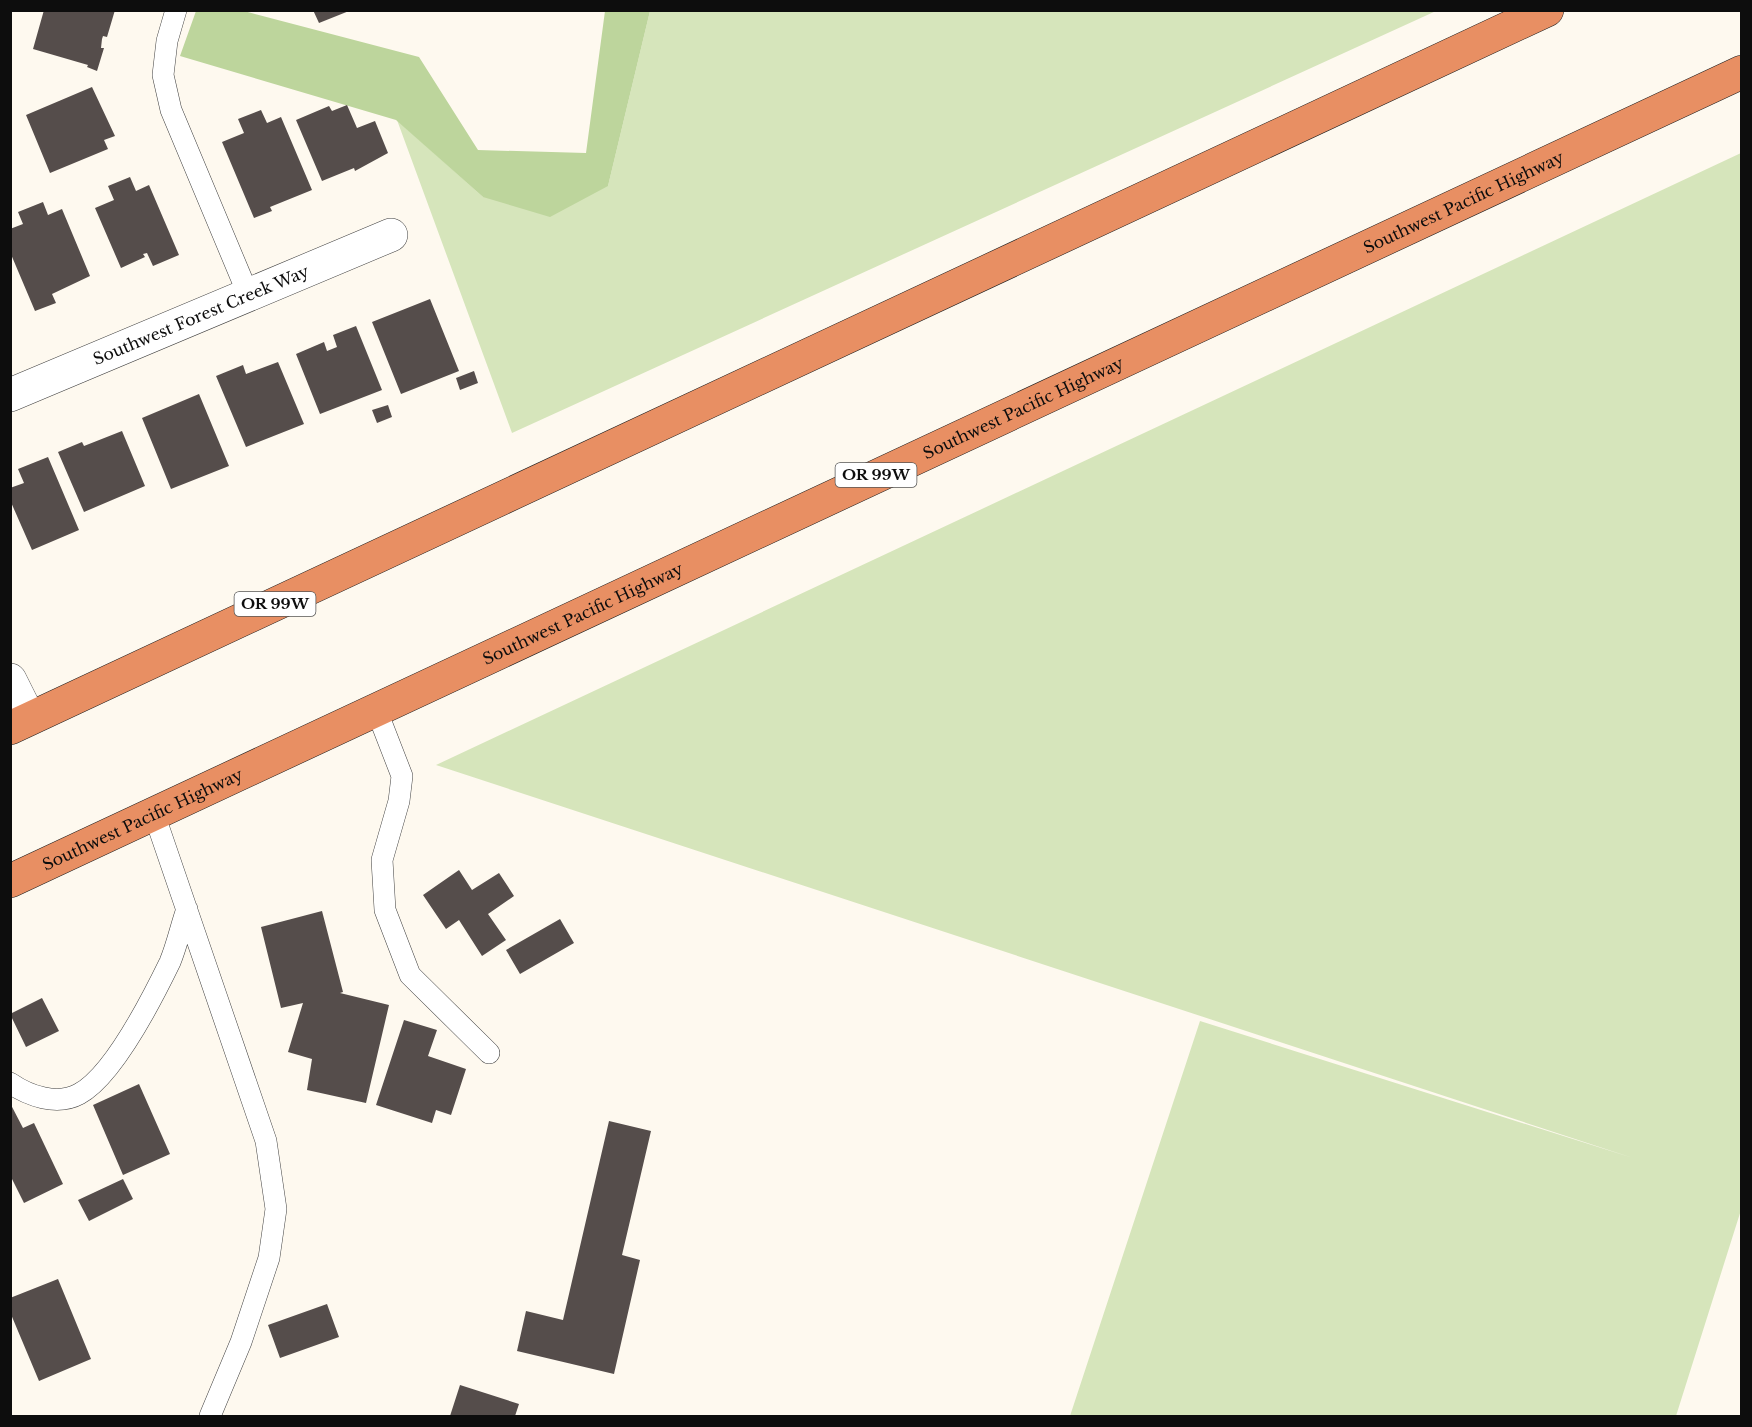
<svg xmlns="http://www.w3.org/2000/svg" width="1752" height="1427" font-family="'Libre Baskerville',serif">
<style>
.green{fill:#d6e5bb}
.forest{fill:#bdd59c}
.building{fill:#554d4b}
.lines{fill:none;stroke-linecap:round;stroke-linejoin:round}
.lane-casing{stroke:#404040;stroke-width:22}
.street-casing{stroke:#404040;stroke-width:34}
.highway-casing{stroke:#1e1e1e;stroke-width:34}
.lane{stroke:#fff;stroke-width:21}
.street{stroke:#fff;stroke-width:33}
.highway{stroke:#e88f63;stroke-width:33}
.labels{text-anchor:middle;stroke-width:6;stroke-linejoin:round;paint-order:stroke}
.shield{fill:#fff;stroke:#565656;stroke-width:1.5}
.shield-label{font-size:15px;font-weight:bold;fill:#0d0d0d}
.street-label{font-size:16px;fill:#0d0d0d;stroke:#fff}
</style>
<rect width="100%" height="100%" fill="#fef9ef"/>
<path class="green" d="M 650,11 L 1436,11 L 512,433 L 397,120 L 483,197 L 608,186 Z
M 1741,153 L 1741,1210 L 1676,1416 L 1070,1416 L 1200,1021 L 1633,1158 L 436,765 Z"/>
<path class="forest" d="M 196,11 L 244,11 L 419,57 L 478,150 L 586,153 L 605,11 L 650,11 L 608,186 L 550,217 L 483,197 L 396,120 L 180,56 Z"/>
<path class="building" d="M 44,10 L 115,10 L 107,37 L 103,36 L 102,39 L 101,48 L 104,48 L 97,71 L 87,67 L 88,65 L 33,49 Z
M 313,10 L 349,10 L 349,11 L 319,23 Z
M 92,87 L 115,136 L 104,140 L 108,149 L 50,173 L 26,115 Z
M 347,105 L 357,128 L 375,121 L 388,153 L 355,171 L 354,168 L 322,181 L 296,120 L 329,106 L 332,111 Z
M 261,110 L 267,123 L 281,117 L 312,190 L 270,207 L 272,211 L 254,218 L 222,142 L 244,133 L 238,119 Z
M 130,177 L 136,191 L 149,185 L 179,255 L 153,266 L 147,253 L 143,254 L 145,257 L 121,268 L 95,208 L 114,200 L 108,186 Z
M 43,202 L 48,215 L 62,209 L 90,276 L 52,294 L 56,303 L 35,311 L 10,252 L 10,229 L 23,224 L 18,212 Z
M 430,299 L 459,371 L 401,394 L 372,322 Z
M 356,326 L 382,390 L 320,414 L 296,354 L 324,342 L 327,351 L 337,347 L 333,335 Z
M 278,362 L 304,424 L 246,447 L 216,376 L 243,365 L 246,374 Z
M 474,371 L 478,383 L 460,390 L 456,378 Z
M 199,394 L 229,466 L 171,489 L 142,418 Z
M 388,405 L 392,417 L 377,423 L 372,410 Z
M 122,431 L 145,486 L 84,512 L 58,452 L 82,442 L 84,446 Z
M 48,457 L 79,530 L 32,550 L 10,500 L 10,488 L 24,483 L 18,469 Z
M 459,870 L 472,890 L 499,873 L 514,896 L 488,914 L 506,940 L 482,956 L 459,920 L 446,929 L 423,895 Z
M 322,911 L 343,992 L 340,993 L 389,1005 L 366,1103 L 307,1090 L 312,1059 L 288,1052 L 303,1003 L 281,1008 L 261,927 Z
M 560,919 L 574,943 L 520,974 L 506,950 Z
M 42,998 L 59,1031 L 26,1047 L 10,1014 Z
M 404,1020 L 437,1030 L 428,1056 L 466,1069 L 451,1115 L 436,1110 L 432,1123 L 376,1105 Z
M 139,1084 L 170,1154 L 123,1175 L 93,1105 Z
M 10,1103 L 23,1128 L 34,1123 L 63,1184 L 24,1203 L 10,1175 Z
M 609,1121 L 651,1131 L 622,1255 L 640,1260 L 614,1374 L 517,1351 L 526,1311 L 563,1320 Z
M 123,1179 L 133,1199 L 89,1221 L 78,1200 Z
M 58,1279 L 91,1359 L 39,1381 L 10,1312 L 10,1298 Z
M 327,1304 L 339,1337 L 280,1358 L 268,1325 Z
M 460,1385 L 519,1404 L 515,1416 L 450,1416 Z"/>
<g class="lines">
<g class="lane-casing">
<path id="lane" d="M 176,10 L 167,41 L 163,75 L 171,110 L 248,294
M 376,709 L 402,776 L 399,801 L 382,860 L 385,910 L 410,975 L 489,1053
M 154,814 L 266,1141 L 276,1209 L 269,1258 L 241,1342 L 210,1416
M 10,1083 C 29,1096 57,1106 79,1094 C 113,1076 153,997 170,962 C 177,945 181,926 187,909"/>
</g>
<g class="street-casing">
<g id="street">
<path id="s1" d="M 10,395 L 391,235"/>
<path d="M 10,680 L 29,718"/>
</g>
</g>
<g class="highway-casing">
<g id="highway">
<path d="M 10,728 L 1547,10"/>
<path id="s2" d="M 10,881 L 1742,72"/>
</g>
</g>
<use href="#lane" class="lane"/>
<use href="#street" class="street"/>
<use href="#highway" class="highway"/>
</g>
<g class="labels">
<g class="shield">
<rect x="835.5" y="463" width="81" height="24" rx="4.5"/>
<rect x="234.5" y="592" width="81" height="24" rx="4.5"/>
</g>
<g class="shield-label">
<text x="876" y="480">OR 99W</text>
<text x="275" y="609">OR 99W</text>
</g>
<g class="street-label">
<text dy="6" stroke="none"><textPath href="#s2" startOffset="1604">Southwest Pacific Highway</textPath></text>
<text dy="6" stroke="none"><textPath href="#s1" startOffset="207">Southwest Forest Creek Way</textPath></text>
<text dy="6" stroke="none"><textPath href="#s2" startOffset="1118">Southwest Pacific Highway</textPath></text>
<text dy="6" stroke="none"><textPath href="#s2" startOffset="632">Southwest Pacific Highway</textPath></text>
<text dy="6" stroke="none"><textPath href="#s2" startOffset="146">Southwest Pacific Highway</textPath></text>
</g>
</g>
<rect width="1752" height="1427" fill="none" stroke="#0d0d0d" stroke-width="24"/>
</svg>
